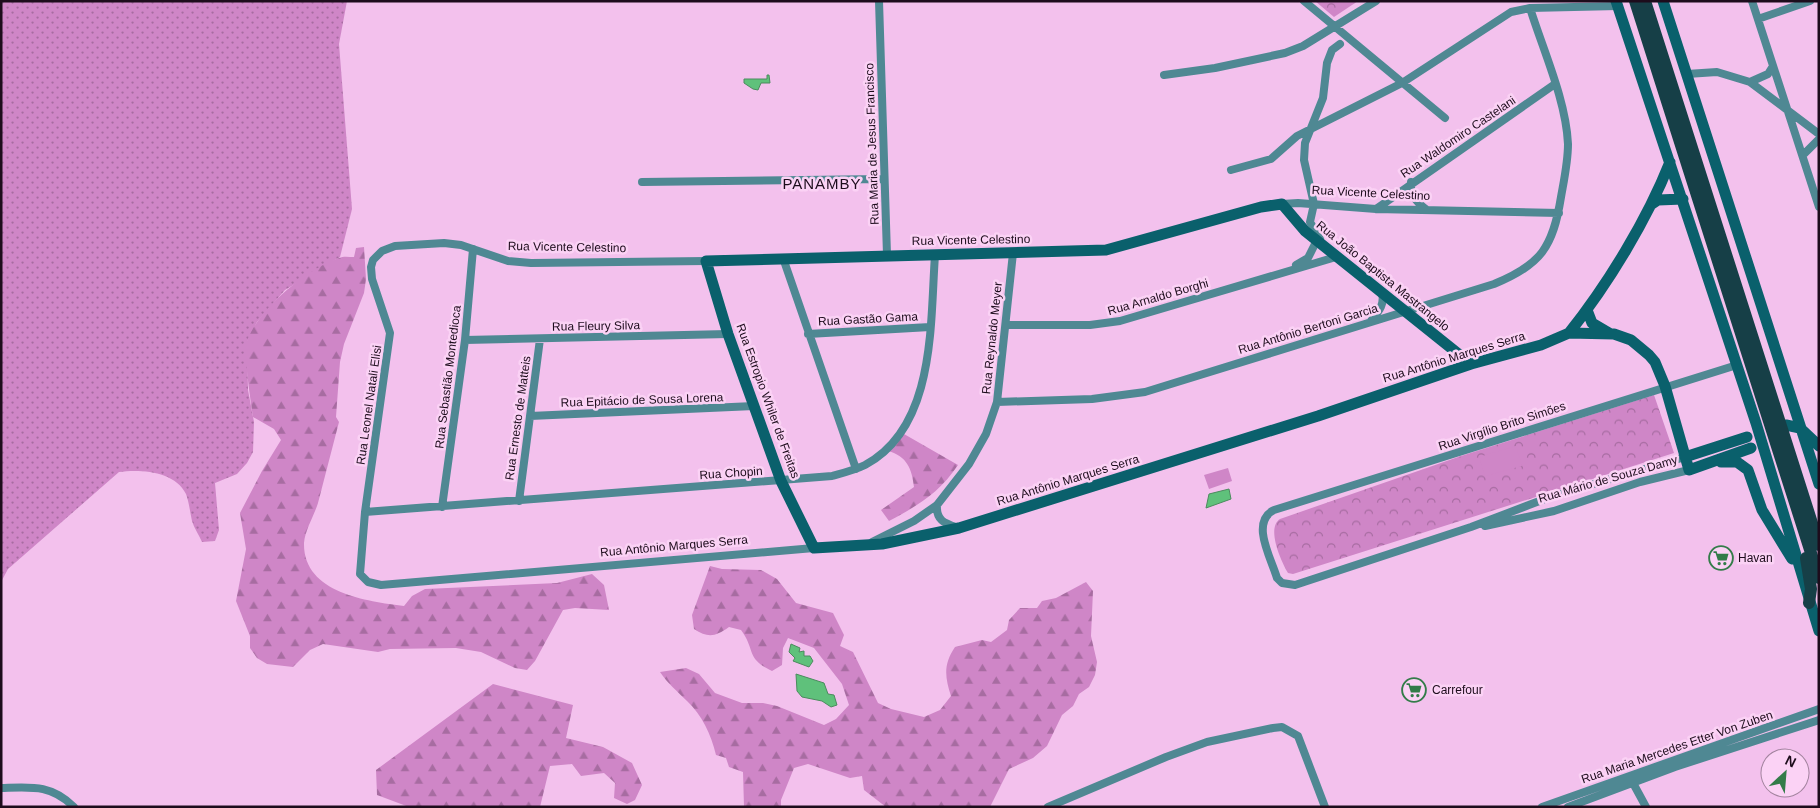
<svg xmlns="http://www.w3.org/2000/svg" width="1820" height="808" font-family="Arial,sans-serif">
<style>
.grass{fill:url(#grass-dots)}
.forest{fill:url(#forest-firs)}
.park{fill:url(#park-crowns)}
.pitch{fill:#cf86c7}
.water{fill:#5fc17b;stroke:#4b8b5e}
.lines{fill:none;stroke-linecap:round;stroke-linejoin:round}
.street{stroke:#4f8893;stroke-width:8}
.secondary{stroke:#0a606c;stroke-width:11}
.primary{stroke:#163f47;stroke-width:12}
.labels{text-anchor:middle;stroke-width:5;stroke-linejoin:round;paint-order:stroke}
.street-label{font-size:12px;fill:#1d0c1c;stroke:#fbd2f5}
.poi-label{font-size:12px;fill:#1d0c1c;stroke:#fbd2f5;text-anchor:start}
.quarter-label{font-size:15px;letter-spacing:1px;fill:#1d0c1c;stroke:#fbd2f5}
</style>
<defs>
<pattern id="grass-dots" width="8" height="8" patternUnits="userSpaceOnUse" patternTransform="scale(1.25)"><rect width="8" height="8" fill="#cf86c7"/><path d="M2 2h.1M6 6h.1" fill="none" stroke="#a76ca1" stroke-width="1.8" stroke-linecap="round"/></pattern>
<pattern id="forest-firs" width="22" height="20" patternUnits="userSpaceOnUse" patternTransform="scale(1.25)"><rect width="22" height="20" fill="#cf86c7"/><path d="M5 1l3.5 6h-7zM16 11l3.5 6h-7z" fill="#a76ca1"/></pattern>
<pattern id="park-crowns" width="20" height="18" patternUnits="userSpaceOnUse" patternTransform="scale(1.25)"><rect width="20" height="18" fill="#cf86c7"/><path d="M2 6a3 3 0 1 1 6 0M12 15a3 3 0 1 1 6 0" fill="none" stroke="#a76ca1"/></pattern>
</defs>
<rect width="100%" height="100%" fill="#f3c1ed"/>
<path class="grass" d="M 1,1 L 347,1 L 339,44 L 352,209 L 340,257 L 285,290 L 257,322 L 247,342 L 248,390 L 254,422 L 253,452 L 247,463 L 237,474 L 215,483 L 219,530 L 215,541 L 202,542 C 199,535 194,528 192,521 C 190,512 189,502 186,494 C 175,471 140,469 119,472 L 8,569 L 1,582 Z"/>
<path class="forest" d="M 364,247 L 366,279 L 364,293 L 344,344 L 340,362 L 336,417 L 339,422 C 332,449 325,476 318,503 C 314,516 305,530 304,543 C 303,593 367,601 404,606 L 412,596 L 425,589 L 557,583 L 592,574 L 604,585 L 609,610 L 575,608 L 563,610 L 535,661 L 527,670 L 515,668 L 481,652 L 456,648 L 390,649 L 378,652 L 323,644 L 310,650 L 293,667 L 267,664 L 257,658 L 250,648 L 250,636 L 236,601 L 246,549 L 240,513 L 262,471 L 281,440 L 274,429 L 253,417 C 251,402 243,353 247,341 C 259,308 307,269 339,258 C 343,256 349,257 354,257 L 356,248 Z
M 904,434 L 958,465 C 939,493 919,505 889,521 L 881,510 L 914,487 C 912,469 907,456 888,451 Z
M 710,566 L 722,569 L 761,570 L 777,579 L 796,603 L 833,613 L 844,635 L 840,646 L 853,652 L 878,703 L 891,709 L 924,717 L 940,710 L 951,696 C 945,677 943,665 955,647 L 982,640 L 991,642 L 1007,630 L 1009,620 L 1020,608 L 1037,608 L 1042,601 L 1056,598 L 1086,582 L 1093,591 L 1091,636 L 1097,662 L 1095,675 L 1089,687 L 1079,694 L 1073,706 L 1062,715 L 1047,746 L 1033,758 L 1009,769 L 990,807 L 886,807 L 864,790 L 862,776 L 850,778 L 808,764 L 794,768 L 781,800 L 781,807 L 744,807 L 743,772 L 729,767 L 726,758 L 716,755 C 711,734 702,715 687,701 C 677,691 668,684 660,672 L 686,668 L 699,674 L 715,693 L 742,703 L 763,703 L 777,706 L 824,725 L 836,719 L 849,705 L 842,684 L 814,648 L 788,638 L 783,648 L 782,665 L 772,671 C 745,658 756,650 741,630 L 729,627 C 715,637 708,638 694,629 L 692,615 Z
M 493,684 L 573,705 L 566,738 L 603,747 L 632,763 L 642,785 L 635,800 L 627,804 L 614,798 L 615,783 L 604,773 L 581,776 L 572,764 L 550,766 L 540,807 L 409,807 L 377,795 L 376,770 Z"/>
<path class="park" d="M 1315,1 L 1358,1 L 1334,17 Z
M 1654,395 L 1674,453 L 1293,574 L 1288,573 C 1281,561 1266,528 1280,519 L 1461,456 Z"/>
<path class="pitch" d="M 1516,446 L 1522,466 L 1485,476 L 1479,457 Z
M 1228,468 L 1232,481 L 1209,489 L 1204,475 Z"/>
<path class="water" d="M 767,75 L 769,75 L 770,83 L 761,83 L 758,90 L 753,89 L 744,83 L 744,79 L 767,79 Z
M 1229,489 L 1231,499 L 1206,508 L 1209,494 Z
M 791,644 L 800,648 L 799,652 L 804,651 L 804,656 L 810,656 L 813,661 L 809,667 L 793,661 L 795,658 L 789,652 Z
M 796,674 L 824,683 L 828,694 L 834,695 L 837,705 L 831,707 L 822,701 L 802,697 L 797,691 Z"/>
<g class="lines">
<path class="street" d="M 879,1 L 887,255
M 1304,1 L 1445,118
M 1752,1 L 1819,207
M 1758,19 L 1810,1
M 1687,74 L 1717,72 L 1750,82 L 1819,134
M 1164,75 L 1215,68 L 1285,53 L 1303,46 L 1376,1
M 1750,82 L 1768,74 L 1773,66
M 1803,155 L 1819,139
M 1231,170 L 1271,159 L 1297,136 L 1402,83 L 1511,12 L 1530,8 L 1618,6
M 642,182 L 884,179
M 1411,182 C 1410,195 1416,202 1427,210
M 1282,204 L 1298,203 L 1376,209 L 1559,213
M 1376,209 L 1555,84
M 1320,239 L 1310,222 L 1314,204 L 1304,160 L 1305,143 L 1323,98 L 1327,63 L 1332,50 L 1340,44
M 783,258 L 856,469
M 706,261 L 531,263 L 508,261 L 461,245 L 444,243 L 395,246 L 382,251 L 373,260 L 371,267 L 372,279 L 390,333 L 365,512 L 360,574 L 368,582 L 381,585 L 814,548
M 1296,265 L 1308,258 L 1317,240
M 1371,321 C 1378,312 1385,305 1382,293
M 1006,325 L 1090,325 L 1120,321 L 1336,257
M 808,334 L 930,327
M 465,340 L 728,334
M 997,402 L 1092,399 L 1145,392 L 1494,284 C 1541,265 1553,247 1561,197 C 1564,180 1568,162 1568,144 C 1566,100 1543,50 1530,8
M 530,416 L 754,406
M 1685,457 L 1550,497 L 1471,527 L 1295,585 L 1282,583 L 1277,578 C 1271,558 1250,522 1274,510 L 1737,365
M 519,501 L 540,339
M 937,505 C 936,520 944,523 956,527
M 442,507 L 465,340 L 473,249
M 365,512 L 832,476 C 843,473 855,470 865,465 C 936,427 930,324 935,255
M 1485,526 L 1554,511 L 1640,482 L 1689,470
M 872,542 L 914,521 L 937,505 L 969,464 L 986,434 L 997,402 L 1013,253
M 1633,783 L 1646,807
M 1,788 C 31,787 51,784 74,807
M 1048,807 L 1166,757 L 1207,742 L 1273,728 L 1282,727 L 1298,736 L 1325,807
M 1542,807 L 1819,709
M 1568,807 L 1675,767 L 1819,720"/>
<path class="secondary" d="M 1616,1 L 1756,423 L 1819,631
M 1663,1 L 1819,484
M 1652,204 L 1658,200 L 1683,199
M 1587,310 L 1592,323 L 1609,333
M 1569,333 C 1608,284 1647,220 1670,162
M 1471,364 L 1305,231 L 1282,204 L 1261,207 L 1106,250 L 706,261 L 728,334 L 781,481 L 814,548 L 882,544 L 959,528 L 1318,416 L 1471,364 L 1541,345 L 1569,333 L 1614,334 L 1631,340 L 1649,355 L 1655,362 L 1665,386 L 1689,470 L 1751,448
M 1786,425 L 1800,428 L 1819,446
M 1685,457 L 1747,437
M 1721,462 L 1737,462 L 1748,470 L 1762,510 L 1792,559"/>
<path class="primary" d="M 1635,1 L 1819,578
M 1645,1 L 1819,545
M 1806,558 L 1811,589 L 1809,603"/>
</g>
<defs>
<g id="supermarket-ring" transform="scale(1.25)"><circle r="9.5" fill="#fbd2f5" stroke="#337c49" stroke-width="1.5"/><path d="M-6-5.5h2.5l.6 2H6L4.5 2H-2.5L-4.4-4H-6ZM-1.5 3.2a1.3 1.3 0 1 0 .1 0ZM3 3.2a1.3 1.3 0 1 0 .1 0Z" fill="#337c49"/></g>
</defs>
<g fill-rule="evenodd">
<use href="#supermarket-ring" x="1721" y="558"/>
<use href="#supermarket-ring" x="1414" y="690"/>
</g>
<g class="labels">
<g class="street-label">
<text transform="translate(1458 137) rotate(-34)" y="4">Rua Waldomiro Castelani</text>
<text transform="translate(872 144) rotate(-92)" y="4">Rua Maria de Jesus Francisco</text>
<text transform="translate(1371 193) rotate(3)" y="4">Rua Vicente Celestino</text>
<text transform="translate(971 240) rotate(-1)" y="4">Rua Vicente Celestino</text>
<text transform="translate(567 247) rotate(1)" y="4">Rua Vicente Celestino</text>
<text transform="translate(1383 276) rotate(39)" y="4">Rua João Baptista Mastrangelo</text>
<text transform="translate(1158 297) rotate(-16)" y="4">Rua Arnaldo Borghi</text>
<text transform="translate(868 319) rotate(-3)" y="4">Rua Gastão Gama</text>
<text transform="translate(596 326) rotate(-1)" y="4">Rua Fleury Silva</text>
<text transform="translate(1308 329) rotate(-17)" y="4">Rua Antônio Bertoni Garcia</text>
<text transform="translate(992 338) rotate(-84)" y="4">Rua Reynaldo Meyer</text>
<text transform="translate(1454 357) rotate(-17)" y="4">Rua Antônio Marques Serra</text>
<text transform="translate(448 377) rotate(-83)" y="4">Rua Sebastião Montedioca</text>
<text transform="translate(642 400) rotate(-2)" y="4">Rua Epitácio de Sousa Lorena</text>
<text transform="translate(768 401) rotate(70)" y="4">Rua Estropio Whiler de Freitas</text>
<text transform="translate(369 405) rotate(-82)" y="4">Rua Leonel Natali Elisi</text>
<text transform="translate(518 418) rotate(-82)" y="4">Rua Ernesto de Matteis</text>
<text transform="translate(1502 426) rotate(-18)" y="4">Rua Virgílio Brito Simões</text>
<text transform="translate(731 473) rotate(-4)" y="4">Rua Chopin</text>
<text transform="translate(1608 479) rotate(-16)" y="4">Rua Mário de Souza Damy</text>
<text transform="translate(1068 480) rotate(-17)" y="4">Rua Antônio Marques Serra</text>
<text transform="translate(674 546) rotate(-5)" y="4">Rua Antônio Marques Serra</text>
<text transform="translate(1677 747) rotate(-19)" y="4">Rua Maria Mercedes Etter Von Zuben</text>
</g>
<g class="poi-label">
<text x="1738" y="562">Havan</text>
<text x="1432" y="694">Carrefour</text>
</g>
<g class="quarter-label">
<text x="822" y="189">PANAMBY</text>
</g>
</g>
<rect width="1820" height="808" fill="none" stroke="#1d0c1c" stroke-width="5"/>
<g transform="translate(1785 773) rotate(26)"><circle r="24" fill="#fbd2f5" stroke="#a2839e"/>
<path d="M0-4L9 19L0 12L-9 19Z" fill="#337c49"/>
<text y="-8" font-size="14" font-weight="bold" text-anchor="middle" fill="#1d0c1c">N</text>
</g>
</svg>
